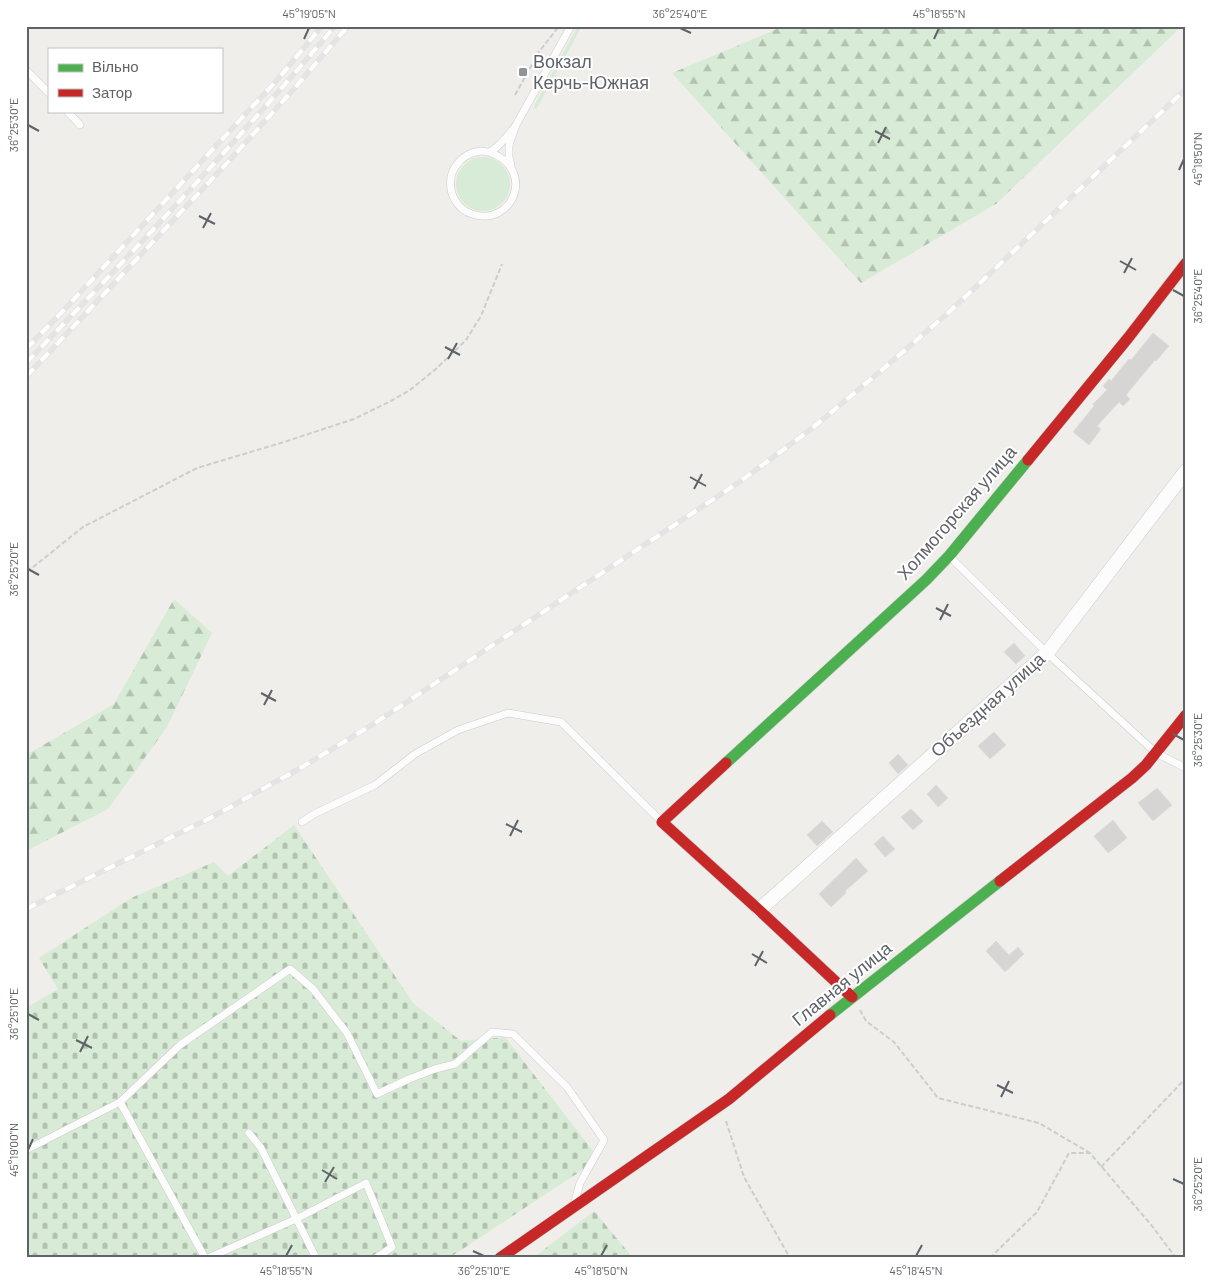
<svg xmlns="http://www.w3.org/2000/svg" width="1212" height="1284" font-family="Barlow,sans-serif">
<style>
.green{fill:#d8ebd6}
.forest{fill:url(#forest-firs)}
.cemetery{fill:url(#cemetery-stones)}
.building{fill:#d6d5d3;stroke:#deddd9}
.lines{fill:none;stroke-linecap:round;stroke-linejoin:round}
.lane-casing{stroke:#cbcccc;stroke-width:8}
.street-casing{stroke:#cbcccc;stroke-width:15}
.fast-casing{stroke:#cacacb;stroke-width:12}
.jam-casing{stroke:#cacacb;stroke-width:12}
.path{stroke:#cacfcc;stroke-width:2;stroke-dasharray:5 2.5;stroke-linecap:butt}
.lane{stroke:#fdfcfc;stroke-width:7}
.street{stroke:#fdfcfc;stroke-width:14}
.fast{stroke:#4caf50;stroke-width:11}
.jam{stroke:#c62828;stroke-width:11}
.rail-casing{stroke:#e4e4e4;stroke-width:5.5}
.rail{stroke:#fff;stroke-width:4;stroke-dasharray:11;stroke-linecap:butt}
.ticks{fill:none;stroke:#5f6368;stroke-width:2}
.poi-dot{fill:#919496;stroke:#fff;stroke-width:2}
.labels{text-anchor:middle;stroke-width:4;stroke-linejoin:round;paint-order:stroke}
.poi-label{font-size:18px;fill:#5f6368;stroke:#fff;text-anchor:start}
.street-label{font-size:18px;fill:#5f6368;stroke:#fff}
.neatline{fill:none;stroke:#5f6368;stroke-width:2}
.ticks-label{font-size:12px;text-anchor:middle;fill:#5f6368}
</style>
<defs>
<pattern id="forest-firs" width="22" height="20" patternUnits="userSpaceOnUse" patternTransform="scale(1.25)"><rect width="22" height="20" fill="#d8ebd6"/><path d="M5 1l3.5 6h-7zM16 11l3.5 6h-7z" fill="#b2c2b1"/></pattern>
<pattern id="cemetery-stones" width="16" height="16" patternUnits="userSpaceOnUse" patternTransform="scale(1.25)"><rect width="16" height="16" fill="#d8ebd6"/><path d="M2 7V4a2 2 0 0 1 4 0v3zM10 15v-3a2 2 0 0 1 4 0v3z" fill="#b2c2b1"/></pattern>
</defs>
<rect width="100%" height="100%" fill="#efeeea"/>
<path class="green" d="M 578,26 L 582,26 L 537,108 L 535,109 L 534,106 Z
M456 184a27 27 0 1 1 54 0a27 27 0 1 1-54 0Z"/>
<path class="forest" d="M 784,26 L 1182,26 L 996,204 L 861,283 L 672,73 Z
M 174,599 L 212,633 L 167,727 L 108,809 L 26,851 L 26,755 L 114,704 Z"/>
<path class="cemetery" d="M 294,825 L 413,1003 L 461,1041 L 505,1037 L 599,1159 L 449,1258 L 26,1258 L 26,1008 L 58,989 L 39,958 L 131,898 L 214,862 L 228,876 Z
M 594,1211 L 633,1258 L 533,1258 Z"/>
<path class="building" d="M 1153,333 L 1169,346 L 1156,361 L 1155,360 L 1126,395 L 1130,399 L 1123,406 L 1119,402 L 1097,426 L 1101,429 L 1089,445 L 1073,432 L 1094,406 L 1093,404 L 1107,390 L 1103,386 L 1109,379 L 1111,381 L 1129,359 L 1131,360 Z
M 1014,643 L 1025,656 L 1016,664 L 1004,652 Z
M 994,732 L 1006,745 L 990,759 L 978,746 Z
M 898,754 L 908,765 L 898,774 L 889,763 Z
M 936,785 L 948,798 L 938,807 L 927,794 Z
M 1157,788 L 1172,805 L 1153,821 L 1138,803 Z
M 911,809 L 923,821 L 913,830 L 901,817 Z
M 1113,820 L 1127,838 L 1108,853 L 1094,836 Z
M 822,821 L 833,832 L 817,846 L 807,835 Z
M 883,836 L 895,849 L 885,857 L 874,844 Z
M 856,858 L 868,871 L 845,891 L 846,893 L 831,907 L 819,894 Z
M 996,941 L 1009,955 L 1018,947 L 1024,954 L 1005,972 L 986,951 Z"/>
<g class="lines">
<g class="lane-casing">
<path id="lane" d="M 26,70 L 49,93
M 67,111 L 80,125
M 489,152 C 538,169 512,228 472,214 C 465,212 459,207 455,200 C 449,190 449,176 455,167 C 461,158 470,152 481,151 C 483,151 486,152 489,152 C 498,149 510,133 516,125
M 511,165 L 509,157 L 509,145 L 516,125 L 571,26
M 949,556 L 1047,653 L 1156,753 L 1186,768
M 302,822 L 314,814 L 375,785 L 415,754 L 458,730 L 508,713 L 561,722 L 661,821
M 249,1133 L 261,1148 L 316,1258
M 26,1150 L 120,1102
M 205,1258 L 120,1102 L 180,1045 L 290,969 L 313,989 L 347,1033 L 377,1094 L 409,1079 L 435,1069 L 455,1064 L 492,1032 L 513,1034 L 567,1087 L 604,1140 L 580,1183 L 575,1201
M 208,1258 L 296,1219 L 366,1183 L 392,1247 L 376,1258"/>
</g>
<g class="street-casing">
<path id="street" d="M 759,910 L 1047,653 L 1186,471"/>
</g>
<g class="fast-casing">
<path id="fast" d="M 726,763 L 926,580 L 949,556 L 1028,460
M 830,1015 L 1000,881"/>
</g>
<g class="jam-casing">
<path id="jam" d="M 1028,460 L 1128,338 L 1186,263
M 726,763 L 662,822 L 759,910 L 852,997
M 1000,881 L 1132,778 L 1146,765 L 1186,715
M 500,1258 L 729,1099 L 830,1015"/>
</g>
<path class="path" d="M 515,95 L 539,52 L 559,26
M 26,570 L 32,568 L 83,527 L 197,468 L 284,442 L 354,419 L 389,402 L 410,390 L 437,368 L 466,340 L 481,316 L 502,264
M 860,1010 L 866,1021 L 894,1042 L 938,1098 L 1039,1123 L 1090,1153
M 726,1121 L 744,1177 L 790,1258
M 1101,1167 L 1186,1078
M 990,1258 L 1037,1212 L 1069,1153 L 1090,1153 L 1152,1226 L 1176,1258"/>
<use href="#lane" class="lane"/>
<use href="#street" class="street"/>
<use href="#fast" class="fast"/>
<use href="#jam" class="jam"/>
<g class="rail-casing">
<path id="rail" d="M 26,349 L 63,311 L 278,79 L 322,26
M 26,363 C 132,253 237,142 335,26
M 26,377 L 228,162 L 293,90 L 348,26
M 26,909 L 212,817 L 297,770 L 372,725 L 738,483 L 810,430 L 882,370 L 948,313 L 1186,89"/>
</g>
<use href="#rail" class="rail"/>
</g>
<path class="ticks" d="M 680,28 L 691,33M 304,39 L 309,28M 934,39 L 939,28M 28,125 L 39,131M 875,131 L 890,139M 878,143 L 886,127M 1179,170 L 1184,159M 199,216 L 215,224M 203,228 L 211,213M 1120,261 L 1136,270M 1124,273 L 1132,258M 1173,290 L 1184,296M 445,347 L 460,355M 448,359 L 457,343M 690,477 L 706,486M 694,489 L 702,474M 28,569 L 39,575M 936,608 L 951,616M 940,620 L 948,604M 261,693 L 276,701M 264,705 L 272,690M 1173,734 L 1184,740M 506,824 L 522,832M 510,836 L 518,820M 752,954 L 767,963M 755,966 L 763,951M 28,1014 L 39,1020M 76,1040 L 92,1048M 80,1052 L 88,1036M 997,1085 L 1013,1093M 1001,1097 L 1009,1081M 28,1150 L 33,1139M 322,1170 L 337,1179M 1173,1179 L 1184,1184M 325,1182 L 334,1167M 473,1251 L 484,1256M 286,1256 L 292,1245M 601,1256 L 607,1245M 916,1256 L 922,1245"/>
<rect class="poi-dot" x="518" y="67" width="10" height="10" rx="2.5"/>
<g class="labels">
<g class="poi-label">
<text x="533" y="68">Вокзал<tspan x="533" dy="21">Керчь-Южная</tspan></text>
</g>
<g class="street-label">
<text transform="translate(957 513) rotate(-49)" y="6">Холмогорская улица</text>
<text transform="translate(988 705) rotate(-42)" y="6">Объездная улица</text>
<text transform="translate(842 984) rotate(-39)" y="6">Главная улица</text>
</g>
</g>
<rect width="1212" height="1284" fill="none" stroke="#ffffff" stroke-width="55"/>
<rect x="48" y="48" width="175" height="65" fill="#ffffff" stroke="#bfc1c3"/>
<rect x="58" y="64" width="25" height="8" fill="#4caf50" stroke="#bfc1c3"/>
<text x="92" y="72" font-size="15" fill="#5f6368">Вільно</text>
<rect x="58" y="89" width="25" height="8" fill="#c62828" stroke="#bfc1c3"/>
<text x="92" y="98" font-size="15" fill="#5f6368">Затор</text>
<rect x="28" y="28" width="1156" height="1228" class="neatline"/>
<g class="ticks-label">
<text x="309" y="18">45°19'05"N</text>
<text x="680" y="18">36°25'40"E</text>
<text x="939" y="18">45°18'55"N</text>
<text transform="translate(14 125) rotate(-90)" y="4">36°25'30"E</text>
<text transform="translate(1198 159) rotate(-90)" y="4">45°18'50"N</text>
<text transform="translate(1198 296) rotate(-90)" y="4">36°25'40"E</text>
<text transform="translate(14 569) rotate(-90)" y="4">36°25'20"E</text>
<text transform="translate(1198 740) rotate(-90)" y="4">36°25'30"E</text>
<text transform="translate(14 1014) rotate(-90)" y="4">36°25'10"E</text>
<text transform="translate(14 1150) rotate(-90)" y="4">45°19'00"N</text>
<text transform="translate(1198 1184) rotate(-90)" y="4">36°25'20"E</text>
<text x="286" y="1275">45°18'55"N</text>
<text x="484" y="1275">36°25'10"E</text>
<text x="601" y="1275">45°18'50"N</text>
<text x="916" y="1275">45°18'45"N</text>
</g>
</svg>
